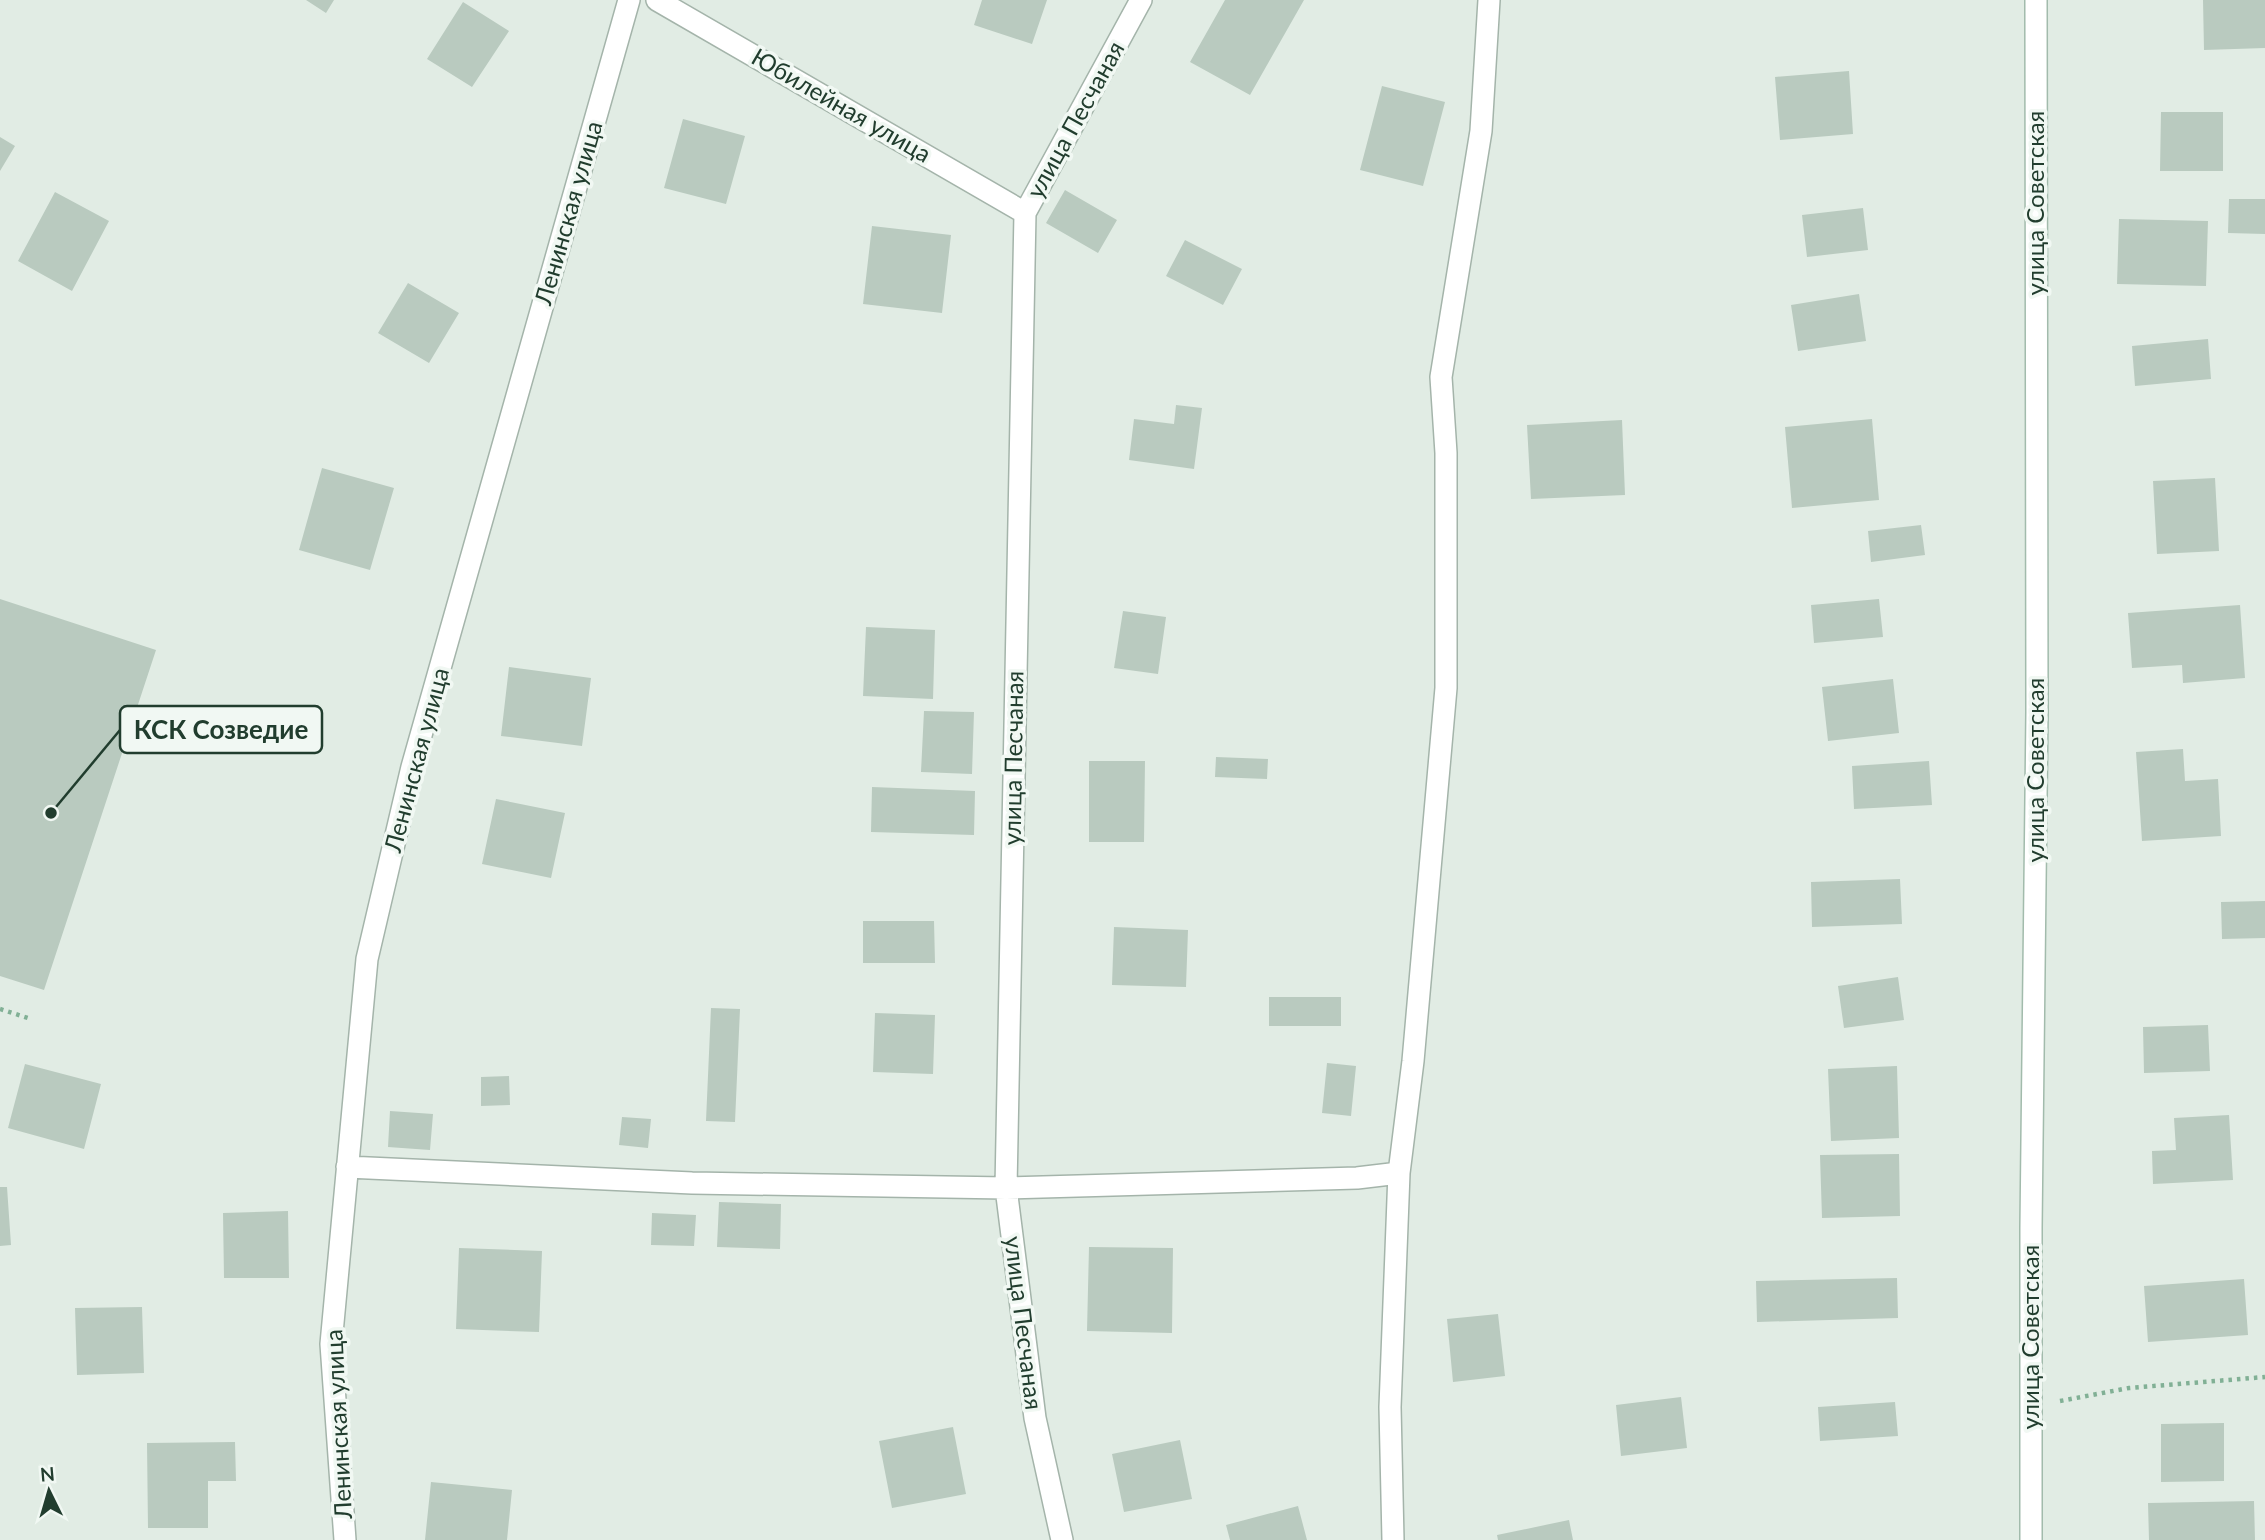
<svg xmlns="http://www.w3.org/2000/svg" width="2265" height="1540" font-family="Lato,sans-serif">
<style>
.building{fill:#b9cabf}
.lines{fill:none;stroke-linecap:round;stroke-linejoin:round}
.street-casing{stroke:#a4b4aa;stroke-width:24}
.secondary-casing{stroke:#a2bbac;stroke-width:24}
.path{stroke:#81b095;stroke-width:4.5;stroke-dasharray:3.5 5;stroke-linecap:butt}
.street{stroke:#fff;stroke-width:21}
.secondary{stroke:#fff;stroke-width:21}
.labels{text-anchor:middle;stroke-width:7;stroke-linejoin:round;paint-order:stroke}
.street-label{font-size:24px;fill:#213d2e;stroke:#f1f8f3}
.leader{fill:none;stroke:#213d2e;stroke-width:2.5}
.callout-dot{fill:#213d2e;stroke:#f1f8f3;stroke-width:2.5}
.callout{fill:#f1f8f3;stroke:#213d2e;stroke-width:2.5}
.callout-label{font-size:26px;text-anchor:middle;font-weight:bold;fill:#213d2e}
</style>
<rect width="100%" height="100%" fill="#e1ece4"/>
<path class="building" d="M 306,0 L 334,0 L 326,13 Z
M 982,0 L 1047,0 L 1032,44 L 974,25 Z
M 1225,0 L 1304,0 L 1250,95 L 1190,62 Z
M 2203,0 L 2265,0 L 2265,48 L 2204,50 Z
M 463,2 L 509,31 L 472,87 L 427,59 Z
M 1849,71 L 1853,134 L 1780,140 L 1775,77 Z
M 1382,86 L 1445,102 L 1423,186 L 1360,170 Z
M 2161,112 L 2223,112 L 2223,171 L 2160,171 Z
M 683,119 L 745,136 L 726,204 L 664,188 Z
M 0,137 L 15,146 L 0,171 Z
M 1065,190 L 1117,220 L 1098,253 L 1046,223 Z
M 55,192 L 109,221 L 72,291 L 18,261 Z
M 2229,199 L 2265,199 L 2265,234 L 2228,233 Z
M 1863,208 L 1868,250 L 1807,257 L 1802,215 Z
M 2119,219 L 2208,221 L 2206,286 L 2117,284 Z
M 872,226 L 951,235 L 942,313 L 863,304 Z
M 1185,240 L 1242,269 L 1223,305 L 1166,276 Z
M 408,283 L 459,313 L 429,363 L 378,333 Z
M 1859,294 L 1866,341 L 1798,351 L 1791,305 Z
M 2208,339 L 2211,379 L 2135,386 L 2132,346 Z
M 1176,405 L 1202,408 L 1194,469 L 1129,460 L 1134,419 L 1174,424 Z
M 1872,419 L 1879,500 L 1792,508 L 1785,427 Z
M 1622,420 L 1625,495 L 1531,499 L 1527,425 Z
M 322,468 L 394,488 L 370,570 L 299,550 Z
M 2215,478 L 2219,551 L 2157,554 L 2153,481 Z
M 1921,525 L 1925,555 L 1871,562 L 1868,531 Z
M 0,599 L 156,650 L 44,990 L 0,976 Z
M 1879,599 L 1883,637 L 1814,643 L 1811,605 Z
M 2240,605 L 2245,678 L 2183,683 L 2182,665 L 2132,668 L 2128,613 Z
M 1123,611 L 1166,617 L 1158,674 L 1114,668 Z
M 866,627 L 935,630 L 933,699 L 863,696 Z
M 509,667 L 591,678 L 582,746 L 501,736 Z
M 1893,679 L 1899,733 L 1828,741 L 1822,687 Z
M 924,711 L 974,712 L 972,774 L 921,772 Z
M 2183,749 L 2185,781 L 2218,779 L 2221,836 L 2142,841 L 2136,752 Z
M 1216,757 L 1268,759 L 1267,779 L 1215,777 Z
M 1089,761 L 1145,761 L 1144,842 L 1089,842 Z
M 1929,761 L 1932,805 L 1854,809 L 1852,766 Z
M 872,787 L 975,791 L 974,835 L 871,832 Z
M 496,799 L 565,813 L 551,878 L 482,864 Z
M 1900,879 L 1902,924 L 1812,927 L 1811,882 Z
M 2265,901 L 2265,938 L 2222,939 L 2221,902 Z
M 863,921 L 934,921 L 935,963 L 863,963 Z
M 1114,927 L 1188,930 L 1186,987 L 1112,985 Z
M 1898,977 L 1904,1020 L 1844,1028 L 1838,986 Z
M 1269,997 L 1341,997 L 1341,1026 L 1269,1026 Z
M 711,1008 L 740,1009 L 735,1122 L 706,1121 Z
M 875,1013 L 935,1015 L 933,1074 L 873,1072 Z
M 2208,1025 L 2210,1071 L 2144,1073 L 2143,1027 Z
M 1327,1063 L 1356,1066 L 1351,1116 L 1322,1113 Z
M 25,1064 L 101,1084 L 84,1149 L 8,1128 Z
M 1897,1066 L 1899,1138 L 1831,1141 L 1828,1069 Z
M 509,1076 L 510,1105 L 481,1106 L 481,1077 Z
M 390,1111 L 433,1114 L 430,1150 L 388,1147 Z
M 2229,1115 L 2233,1180 L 2153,1184 L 2152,1151 L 2176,1150 L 2174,1118 Z
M 622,1117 L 651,1119 L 648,1148 L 619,1145 Z
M 1899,1154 L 1900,1216 L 1822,1218 L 1820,1155 Z
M 0,1187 L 7,1187 L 11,1245 L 0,1246 Z
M 719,1202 L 781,1204 L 780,1249 L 717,1247 Z
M 288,1211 L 289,1278 L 224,1278 L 223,1213 Z
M 652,1213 L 696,1215 L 694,1246 L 651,1245 Z
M 1089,1247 L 1173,1248 L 1172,1333 L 1087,1331 Z
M 459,1248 L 542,1251 L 539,1332 L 456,1329 Z
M 1897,1278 L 1898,1318 L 1757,1322 L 1756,1281 Z
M 2244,1279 L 2248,1335 L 2148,1342 L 2144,1286 Z
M 142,1307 L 144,1373 L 77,1375 L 75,1308 Z
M 1498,1314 L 1505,1376 L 1453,1382 L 1447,1319 Z
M 1681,1397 L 1687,1448 L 1621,1456 L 1616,1405 Z
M 1895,1402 L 1898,1436 L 1820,1441 L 1818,1407 Z
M 2224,1423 L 2224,1481 L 2161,1482 L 2161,1424 Z
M 953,1427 L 966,1494 L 892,1508 L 879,1441 Z
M 1180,1440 L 1192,1499 L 1124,1512 L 1112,1454 Z
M 235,1442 L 236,1481 L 208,1481 L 208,1528 L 148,1528 L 147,1443 Z
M 431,1482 L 512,1490 L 507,1540 L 425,1540 Z
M 2254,1501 L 2255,1540 L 2149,1540 L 2148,1503 Z
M 1298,1506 L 1307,1540 L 1230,1540 L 1226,1525 Z
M 1569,1520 L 1573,1540 L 1498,1540 L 1497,1535 Z"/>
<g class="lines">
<g class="street-casing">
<path id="street" d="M 657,0 L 1025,213
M 347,1167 L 692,1183 L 1006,1188 L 1357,1178 L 1399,1173 L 1413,1061 L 1446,688 L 1446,453 L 1441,377 L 1481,131 L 1489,0
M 345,1540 L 331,1344 L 367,959 L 412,767 L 629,0
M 1062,1540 L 1035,1418 L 1006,1188 L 1025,213 L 1141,0
M 1393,1540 L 1390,1407 L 1399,1173"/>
</g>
<g class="secondary-casing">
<path id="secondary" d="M 2031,1540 L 2031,1228 L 2037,712 L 2036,0"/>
</g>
<path class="path" d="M 0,1009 L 28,1018
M 2060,1401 L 2129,1388 L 2265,1377"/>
<use href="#street" class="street"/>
<use href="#secondary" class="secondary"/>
</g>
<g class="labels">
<g class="street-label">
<text transform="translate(841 106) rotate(30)" y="8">Юбилейная улица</text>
<text transform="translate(1076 120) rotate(-61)" y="8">улица Песчаная</text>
<text transform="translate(2036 203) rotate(-90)" y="8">улица Советская</text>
<text transform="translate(569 213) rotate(-74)" y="8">Ленинская улица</text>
<text transform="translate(1014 758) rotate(-89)" y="8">улица Песчаная</text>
<text transform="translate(417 760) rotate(-75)" y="8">Ленинская улица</text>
<text transform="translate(2036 770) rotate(-90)" y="8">улица Советская</text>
<text transform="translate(1023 1323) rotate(83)" y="8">улица Песчаная</text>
<text transform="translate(2031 1337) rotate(-90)" y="8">улица Советская</text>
<text transform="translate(339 1424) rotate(-93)" y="8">Ленинская улица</text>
</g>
</g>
<path class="leader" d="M51 813L120 730"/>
<circle class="callout-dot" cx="51" cy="813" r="7"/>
<rect class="callout" x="120" y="706" width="202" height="47" rx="7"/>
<g class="callout-label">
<text x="221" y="739">КСК Созведие</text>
</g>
<g transform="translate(49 1491) rotate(355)" stroke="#f1f8f3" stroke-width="5" paint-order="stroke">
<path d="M0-5L12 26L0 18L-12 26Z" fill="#213d2e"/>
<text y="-10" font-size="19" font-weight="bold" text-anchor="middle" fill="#213d2e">N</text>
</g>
</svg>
